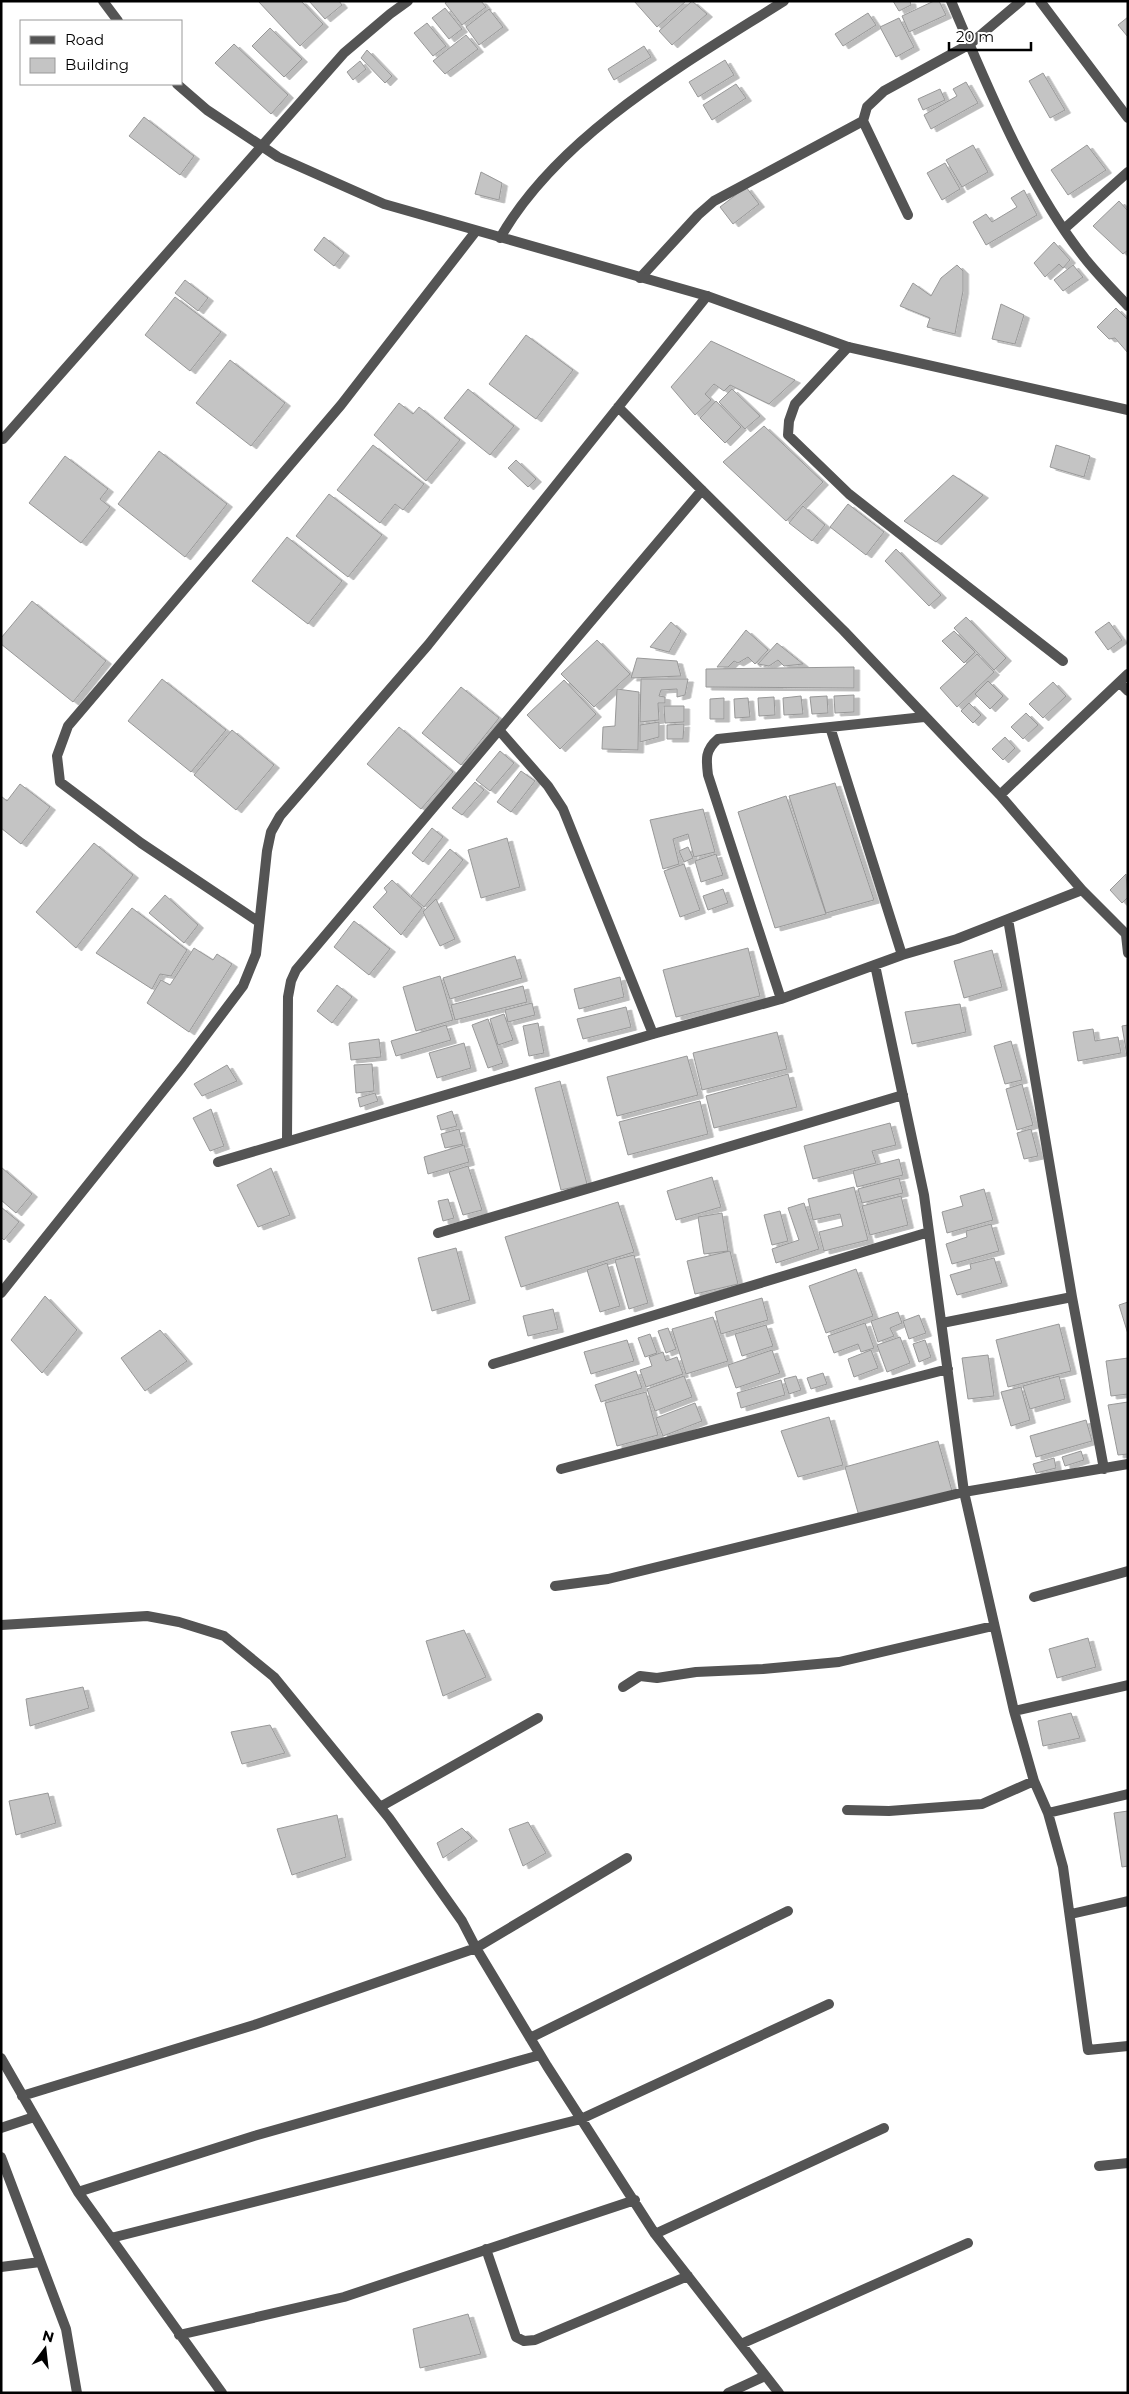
<svg xmlns="http://www.w3.org/2000/svg" width="1129" height="2394" font-family="Montserrat,sans-serif">
<style>
.building{fill:#c4c4c4;stroke:#989898;filter:url(#shadow)}
.lines{fill:none;stroke-linecap:round;stroke-linejoin:round}
.minor{stroke:#545454;stroke-width:10}
.tertiary{stroke:#545454;stroke-width:10}
</style>
<defs>
<filter id="shadow"><feDropShadow dx="5.5" dy="3" stdDeviation="0" flood-color="#0004"/></filter>
</defs>
<rect width="100%" height="100%" fill="#fff"/>
<path class="building" d="M 258,1 L 301,1 L 323,24 L 300,46 Z
M 309,1 L 339,1 L 342,5 L 325,19 Z
M 448,1 L 481,1 L 486,7 L 462,25 L 445,3 Z
M 634,1 L 686,1 L 657,27 Z
M 692,1 L 707,14 L 672,45 L 659,31 Z
M 893,1 L 910,1 L 911,5 L 899,11 Z
M 934,1 L 939,1 L 946,15 L 909,32 L 902,16 Z
M 445,8 L 462,29 L 449,39 L 432,18 Z
M 489,9 L 503,27 L 479,45 L 466,27 Z
M 868,13 L 876,25 L 843,46 L 835,34 Z
M 1128,17 L 1128,37 L 1118,25 Z
M 899,18 L 914,47 L 896,57 L 880,27 Z
M 427,23 L 446,46 L 433,56 L 414,33 Z
M 270,28 L 302,59 L 284,77 L 252,46 Z
M 466,35 L 478,49 L 445,74 L 433,61 Z
M 234,44 L 288,95 L 271,114 L 215,63 Z
M 644,46 L 651,57 L 614,80 L 608,69 Z
M 367,50 L 392,76 L 385,83 L 361,58 Z
M 725,60 L 734,75 L 698,97 L 689,82 Z
M 360,61 L 366,69 L 353,80 L 347,72 Z
M 1043,73 L 1065,110 L 1050,118 L 1029,81 Z
M 966,82 L 978,103 L 931,129 L 924,115 L 957,96 L 953,89 Z
M 736,84 L 746,98 L 712,120 L 703,105 Z
M 940,89 L 945,100 L 923,110 L 918,99 Z
M 144,117 L 194,156 L 180,175 L 129,136 Z
M 973,145 L 988,172 L 962,187 L 946,160 Z
M 1087,145 L 1106,170 L 1068,195 L 1051,170 Z
M 945,163 L 960,189 L 942,200 L 927,173 Z
M 481,172 L 502,183 L 499,200 L 475,194 Z
M 746,187 L 759,204 L 733,224 L 720,207 Z
M 1024,190 L 1037,215 L 986,245 L 973,222 L 986,214 L 992,222 L 1017,207 L 1011,198 Z
M 1119,201 L 1128,211 L 1128,250 L 1123,254 L 1093,226 Z
M 324,237 L 344,253 L 334,266 L 314,250 Z
M 1054,242 L 1070,260 L 1063,268 L 1059,264 L 1045,277 L 1034,263 Z
M 957,265 L 963,271 L 963,291 L 955,334 L 927,327 L 930,318 L 900,306 L 913,283 L 931,296 L 941,278 Z
M 1073,265 L 1083,277 L 1063,291 L 1054,280 Z
M 185,280 L 208,298 L 198,311 L 175,293 Z
M 175,297 L 221,332 L 190,371 L 145,335 Z
M 1001,304 L 1024,315 L 1015,344 L 992,339 Z
M 1116,308 L 1128,320 L 1128,353 L 1115,338 L 1109,339 L 1097,327 Z
M 526,335 L 573,370 L 536,419 L 489,384 Z
M 711,341 L 795,380 L 769,404 L 730,385 L 724,391 L 714,384 L 705,394 L 711,400 L 695,415 L 671,387 Z
M 230,360 L 285,403 L 251,446 L 196,403 Z
M 468,389 L 514,426 L 490,455 L 444,418 Z
M 732,389 L 760,416 L 745,429 L 719,402 Z
M 716,401 L 741,427 L 725,443 L 700,418 Z
M 399,403 L 413,414 L 419,407 L 460,440 L 426,481 L 374,435 Z
M 764,426 L 823,482 L 786,521 L 723,462 Z
M 373,445 L 424,484 L 403,510 L 395,504 L 380,523 L 337,490 Z
M 1056,445 L 1090,456 L 1084,477 L 1050,467 Z
M 159,451 L 227,504 L 185,557 L 118,504 Z
M 65,456 L 108,489 L 100,499 L 110,507 L 81,543 L 29,503 Z
M 516,460 L 536,479 L 528,487 L 508,468 Z
M 953,475 L 983,495 L 936,542 L 904,521 Z
M 329,494 L 382,535 L 348,577 L 296,536 Z
M 848,504 L 884,532 L 866,555 L 830,527 Z
M 803,506 L 825,525 L 812,541 L 789,523 Z
M 287,537 L 342,581 L 308,624 L 252,581 Z
M 896,549 L 941,595 L 929,606 L 885,561 Z
M 32,601 L 106,661 L 73,702 L 1,644 L 1,638 Z
M 966,617 L 1006,658 L 994,670 L 954,628 Z
M 671,622 L 681,631 L 669,652 L 650,647 Z
M 1109,622 L 1122,640 L 1108,650 L 1095,632 Z
M 746,630 L 768,650 L 755,664 L 748,657 L 738,663 L 734,661 L 728,667 L 717,667 Z
M 954,631 L 975,652 L 964,663 L 942,641 Z
M 597,640 L 630,674 L 594,707 L 561,674 Z
M 777,643 L 803,664 L 784,666 L 778,660 L 769,666 L 758,664 Z
M 977,654 L 994,672 L 957,707 L 940,688 Z
M 637,658 L 677,661 L 681,676 L 631,678 Z
M 854,667 L 854,688 L 706,687 L 706,669 Z
M 162,679 L 226,730 L 191,772 L 128,721 Z
M 641,679 L 688,679 L 685,695 L 677,697 L 677,689 L 661,690 L 659,696 L 665,697 L 665,703 L 658,703 L 659,720 L 640,722 Z
M 564,680 L 596,714 L 560,749 L 527,715 Z
M 988,681 L 1003,696 L 990,709 L 975,694 Z
M 1053,682 L 1066,696 L 1043,718 L 1029,704 Z
M 461,687 L 499,718 L 461,765 L 422,733 Z
M 617,689 L 639,692 L 638,750 L 602,749 L 603,727 L 615,726 Z
M 854,695 L 854,712 L 835,713 L 834,696 Z
M 801,696 L 803,714 L 784,715 L 783,698 Z
M 827,696 L 828,713 L 812,714 L 810,697 Z
M 774,697 L 775,715 L 759,716 L 758,698 Z
M 724,698 L 724,719 L 710,719 L 710,699 Z
M 748,698 L 750,717 L 735,718 L 734,699 Z
M 969,703 L 981,715 L 973,723 L 961,711 Z
M 664,706 L 684,706 L 684,722 L 665,723 Z
M 1026,713 L 1038,725 L 1023,739 L 1011,727 Z
M 659,722 L 659,737 L 640,742 L 640,725 Z
M 684,724 L 683,739 L 667,739 L 667,725 Z
M 399,727 L 453,772 L 421,809 L 367,764 Z
M 232,730 L 274,765 L 236,810 L 194,775 Z
M 1005,737 L 1015,748 L 1003,760 L 992,749 Z
M 500,751 L 514,763 L 490,791 L 476,780 Z
M 521,771 L 535,781 L 511,812 L 497,802 Z
M 475,782 L 484,790 L 462,815 L 452,808 Z
M 835,783 L 874,900 L 826,913 L 789,796 Z
M 20,784 L 50,807 L 21,844 L 1,828 L 1,796 L 7,801 Z
M 786,796 L 826,914 L 775,928 L 738,812 Z
M 703,809 L 715,852 L 694,857 L 688,834 L 673,839 L 679,864 L 663,869 L 650,820 Z
M 432,828 L 443,837 L 423,862 L 412,853 Z
M 507,838 L 520,887 L 481,898 L 468,850 Z
M 94,843 L 133,875 L 76,948 L 36,912 Z
M 688,847 L 693,858 L 684,862 L 679,851 Z
M 450,849 L 463,860 L 424,907 L 411,896 Z
M 716,854 L 723,875 L 701,882 L 695,861 Z
M 684,864 L 700,910 L 680,917 L 664,871 Z
M 1126,874 L 1128,897 L 1122,903 L 1110,890 Z
M 392,880 L 422,908 L 401,935 L 373,907 L 387,892 L 384,888 Z
M 723,889 L 728,903 L 708,910 L 703,896 Z
M 165,895 L 198,925 L 184,943 L 149,913 Z
M 436,899 L 455,939 L 440,946 L 423,912 Z
M 132,908 L 187,950 L 171,976 L 160,974 L 152,989 L 96,953 Z
M 354,921 L 390,949 L 369,975 L 334,947 Z
M 194,948 L 213,960 L 217,954 L 232,964 L 189,1032 L 147,1003 L 161,980 L 170,985 Z
M 748,948 L 760,996 L 676,1017 L 663,970 Z
M 992,950 L 1002,987 L 964,998 L 954,961 Z
M 515,956 L 522,978 L 450,999 L 443,978 Z
M 440,976 L 453,1020 L 416,1031 L 403,987 Z
M 620,977 L 624,997 L 579,1009 L 574,989 Z
M 337,985 L 352,997 L 332,1023 L 317,1011 Z
M 523,986 L 527,1002 L 455,1020 L 451,1005 Z
M 532,1003 L 535,1015 L 508,1022 L 505,1010 Z
M 960,1004 L 966,1032 L 912,1044 L 905,1012 Z
M 626,1007 L 631,1027 L 583,1039 L 577,1019 Z
M 504,1014 L 513,1040 L 498,1045 L 490,1019 Z
M 488,1019 L 503,1063 L 488,1068 L 472,1025 Z
M 538,1023 L 544,1053 L 529,1056 L 523,1026 Z
M 446,1025 L 451,1040 L 396,1056 L 391,1041 Z
M 1128,1025 L 1128,1056 L 1127,1056 L 1122,1026 Z
M 1093,1029 L 1095,1041 L 1118,1037 L 1121,1053 L 1078,1061 L 1073,1032 Z
M 777,1032 L 787,1069 L 702,1090 L 693,1053 Z
M 379,1039 L 381,1057 L 351,1060 L 349,1043 Z
M 1011,1041 L 1022,1080 L 1005,1084 L 994,1046 Z
M 464,1043 L 471,1068 L 437,1078 L 429,1053 Z
M 687,1056 L 698,1095 L 617,1116 L 607,1077 Z
M 372,1064 L 374,1091 L 356,1093 L 354,1065 Z
M 227,1065 L 237,1081 L 202,1096 L 194,1084 Z
M 788,1074 L 797,1107 L 714,1128 L 706,1096 Z
M 560,1081 L 587,1184 L 561,1190 L 535,1088 Z
M 1022,1084 L 1033,1125 L 1017,1130 L 1006,1089 Z
M 375,1093 L 378,1101 L 360,1107 L 358,1098 Z
M 700,1101 L 708,1134 L 628,1155 L 619,1122 Z
M 211,1109 L 224,1146 L 210,1151 L 193,1118 Z
M 452,1111 L 457,1126 L 441,1130 L 437,1116 Z
M 890,1123 L 896,1145 L 872,1151 L 876,1163 L 813,1179 L 804,1146 Z
M 459,1129 L 463,1144 L 445,1148 L 441,1134 Z
M 1031,1129 L 1038,1156 L 1024,1159 L 1017,1133 Z
M 464,1145 L 469,1162 L 428,1174 L 424,1157 Z
M 899,1159 L 903,1175 L 857,1187 L 853,1171 Z
M 468,1166 L 482,1210 L 463,1215 L 449,1172 Z
M 1,1167 L 32,1194 L 16,1213 L 1,1200 Z
M 271,1168 L 290,1215 L 258,1227 L 237,1185 Z
M 712,1177 L 721,1207 L 676,1220 L 667,1191 Z
M 899,1178 L 903,1193 L 862,1203 L 858,1189 Z
M 854,1187 L 868,1240 L 824,1251 L 819,1232 L 843,1226 L 840,1214 L 813,1220 L 808,1199 Z
M 984,1189 L 993,1220 L 947,1233 L 942,1212 L 963,1206 L 960,1196 Z
M 901,1196 L 908,1225 L 870,1235 L 862,1206 Z
M 448,1199 L 454,1218 L 443,1221 L 438,1201 Z
M 618,1202 L 634,1252 L 521,1287 L 505,1237 Z
M 804,1203 L 819,1249 L 776,1263 L 772,1249 L 799,1240 L 788,1208 Z
M 1,1207 L 19,1222 L 4,1240 L 1,1237 Z
M 780,1211 L 788,1241 L 772,1245 L 764,1215 Z
M 722,1213 L 728,1251 L 704,1254 L 698,1217 Z
M 991,1224 L 999,1251 L 952,1264 L 946,1244 L 967,1237 L 966,1231 Z
M 456,1248 L 470,1300 L 432,1311 L 418,1258 Z
M 730,1251 L 738,1284 L 695,1294 L 687,1261 Z
M 634,1255 L 648,1303 L 629,1309 L 615,1260 Z
M 994,1258 L 1002,1283 L 957,1295 L 950,1275 L 971,1269 L 970,1264 Z
M 607,1263 L 620,1306 L 600,1312 L 587,1270 Z
M 856,1269 L 873,1316 L 826,1333 L 809,1286 Z
M 45,1296 L 77,1330 L 42,1373 L 11,1340 Z
M 762,1298 L 768,1320 L 721,1334 L 715,1312 Z
M 1128,1302 L 1128,1334 L 1119,1305 Z
M 553,1309 L 558,1329 L 528,1336 L 523,1316 Z
M 898,1312 L 902,1323 L 890,1328 L 894,1336 L 878,1342 L 871,1321 Z
M 919,1315 L 926,1333 L 909,1339 L 903,1321 Z
M 713,1317 L 728,1361 L 686,1374 L 672,1329 Z
M 865,1323 L 874,1348 L 861,1352 L 858,1344 L 834,1353 L 828,1336 Z
M 1059,1324 L 1071,1371 L 1008,1387 L 996,1340 Z
M 766,1325 L 773,1346 L 742,1356 L 735,1334 Z
M 668,1328 L 676,1349 L 666,1353 L 658,1331 Z
M 160,1330 L 187,1361 L 145,1391 L 121,1358 Z
M 650,1334 L 657,1353 L 645,1357 L 638,1338 Z
M 900,1337 L 910,1363 L 887,1372 L 877,1345 Z
M 627,1340 L 634,1361 L 591,1374 L 584,1352 Z
M 925,1340 L 931,1357 L 919,1362 L 913,1344 Z
M 772,1350 L 780,1373 L 736,1388 L 728,1365 Z
M 871,1350 L 878,1368 L 854,1377 L 848,1359 Z
M 663,1352 L 666,1361 L 677,1357 L 683,1374 L 646,1387 L 640,1370 L 652,1366 L 649,1357 Z
M 988,1355 L 994,1396 L 968,1399 L 962,1358 Z
M 1128,1358 L 1128,1394 L 1111,1396 L 1106,1361 Z
M 636,1371 L 642,1388 L 601,1402 L 595,1385 Z
M 823,1373 L 827,1384 L 811,1389 L 807,1378 Z
M 684,1376 L 692,1397 L 655,1411 L 647,1389 Z
M 796,1376 L 801,1390 L 789,1394 L 784,1379 Z
M 1059,1376 L 1065,1399 L 1030,1409 L 1023,1386 Z
M 781,1380 L 785,1395 L 741,1408 L 737,1393 Z
M 1021,1387 L 1030,1420 L 1011,1426 L 1001,1392 Z
M 646,1392 L 658,1435 L 617,1446 L 605,1403 Z
M 1128,1402 L 1128,1454 L 1118,1455 L 1108,1405 Z
M 695,1403 L 702,1421 L 663,1436 L 656,1418 Z
M 829,1417 L 843,1465 L 798,1477 L 781,1431 Z
M 1086,1420 L 1092,1441 L 1036,1457 L 1030,1436 Z
M 938,1441 L 952,1491 L 859,1516 L 845,1467 Z
M 1081,1451 L 1084,1460 L 1065,1466 L 1062,1457 Z
M 1054,1458 L 1056,1468 L 1036,1473 L 1033,1464 Z
M 464,1630 L 486,1677 L 443,1696 L 426,1641 Z
M 1088,1638 L 1096,1667 L 1057,1678 L 1049,1649 Z
M 83,1687 L 89,1708 L 30,1726 L 26,1699 Z
M 1071,1713 L 1080,1738 L 1043,1746 L 1038,1721 Z
M 270,1725 L 285,1753 L 242,1764 L 231,1732 Z
M 48,1793 L 56,1823 L 16,1835 L 9,1801 Z
M 1128,1811 L 1128,1866 L 1122,1867 L 1114,1813 Z
M 337,1815 L 346,1857 L 292,1875 L 277,1829 Z
M 528,1822 L 546,1853 L 523,1866 L 509,1829 Z
M 462,1828 L 472,1838 L 443,1858 L 437,1843 Z
M 468,2314 L 481,2354 L 420,2368 L 413,2329 Z"/>
<g class="lines">
<path class="minor" d="M 951,1 C 987,85 1029,190 1087,261 C 1100,277 1114,291 1128,306
M 1040,1 L 1128,118
M 908,215 L 863,121 L 867,107 L 884,91 L 970,44 L 1021,1
M 1064,229 L 1128,172
M 500,238 C 559,134 686,63 784,1
M 640,278 L 698,215 L 714,201 L 863,121
M 848,347 L 795,404 L 789,421 L 788,435 L 849,494 L 1063,661
M 618,407 L 844,631 L 1000,795 L 1082,890 L 1128,936
M 3,439 L 344,53 L 390,14 L 408,1
M 1120,683 L 1128,691
M 830,727 L 902,955
M 499,730 L 548,786 L 563,809 L 653,1034
M 1000,795 L 1128,674
M 1008,919 L 1072,1297 L 1104,1469
M 259,922 L 141,843 L 60,782 L 57,756 L 68,726 L 341,405 L 476,231
M 1126,935 L 1128,953
M 875,965 L 924,1195 L 964,1492 L 1014,1711 L 1034,1781 L 1048,1813 L 1063,1867 L 1088,2050 L 1128,2046
M 781,999 L 708,775 C 706,759 705,750 718,739 L 924,717
M 287,1141 L 288,997 L 291,981 L 296,970 L 702,490
M 218,1162 L 653,1034 L 781,999 L 902,955 L 957,939 L 1082,890
M 438,1233 L 903,1095
M 1,1293 L 182,1067 L 243,986 L 256,954 L 267,851 L 271,832 L 280,816 L 428,645 L 707,296
M 942,1323 L 1072,1297
M 493,1364 L 929,1232
M 561,1469 L 948,1369
M 555,1586 L 608,1579 L 964,1492 L 1128,1464
M 1034,1597 L 1128,1571
M 1,1625 L 147,1616 L 179,1622 L 224,1636 L 274,1677 L 389,1818 L 462,1921 L 476,1948 L 547,2066 L 655,2234 L 779,2393
M 623,1687 L 640,1676 L 657,1678 L 696,1672 L 763,1669 L 839,1662 L 993,1626
M 1014,1711 L 1128,1685
M 380,1807 L 538,1718
M 847,1810 L 889,1811 L 982,1804 L 1034,1781
M 1048,1813 L 1128,1794
M 1071,1914 L 1128,1901
M 530,2038 L 788,1911
M 1,2058 L 78,2192 L 222,2393
M 22,2096 L 254,2025 L 476,1948 L 627,1858
M 1,2128 L 34,2117
M 1,2157 L 66,2329 L 77,2393
M 1099,2166 L 1128,2163
M 78,2192 L 254,2136 L 540,2055
M 655,2234 L 884,2128
M 111,2238 L 581,2119 L 829,2004
M 486,2249 L 516,2337 L 524,2341 L 535,2340 L 688,2276
M 1,2267 L 40,2262
M 179,2335 L 344,2297 L 635,2200
M 741,2344 L 968,2243
M 728,2393 L 765,2376"/>
<path class="tertiary" d="M 103,1 L 118,21
M 177,84 L 207,110 L 278,157 L 384,204 L 707,296 L 848,347 L 1128,410"/>
</g>
<rect width="1129" height="2394" fill="none" stroke="#000000" stroke-width="5"/>
<rect x="20" y="20" width="162" height="65" fill="#ffffff" stroke="#999999"/>
<rect x="30" y="36" width="25" height="8" fill="#545454" stroke="#999999"/>
<text x="65" y="45" font-size="15" fill="#000000">Road</text>
<rect x="30" y="58" width="25" height="15" fill="#c4c4c4" stroke="#999999"/>
<text x="65" y="70" font-size="15" fill="#000000">Building</text>
<g transform="translate(45 2349) rotate(15)" stroke="#ffffff" stroke-width="4" paint-order="stroke">
<path d="M0-4L9 19L0 12L-9 19Z" fill="#000000"/>
<text y="-8" font-size="14" font-weight="bold" text-anchor="middle" fill="#000000">N</text>
</g>
<path d="M949 42v8h82v-8" fill="none" stroke="#000000" stroke-width="2.5"/>
<text x="956" y="42" font-size="15" fill="#000000" stroke="#ffffff" stroke-width="4" paint-order="stroke">20 m</text>
</svg>
